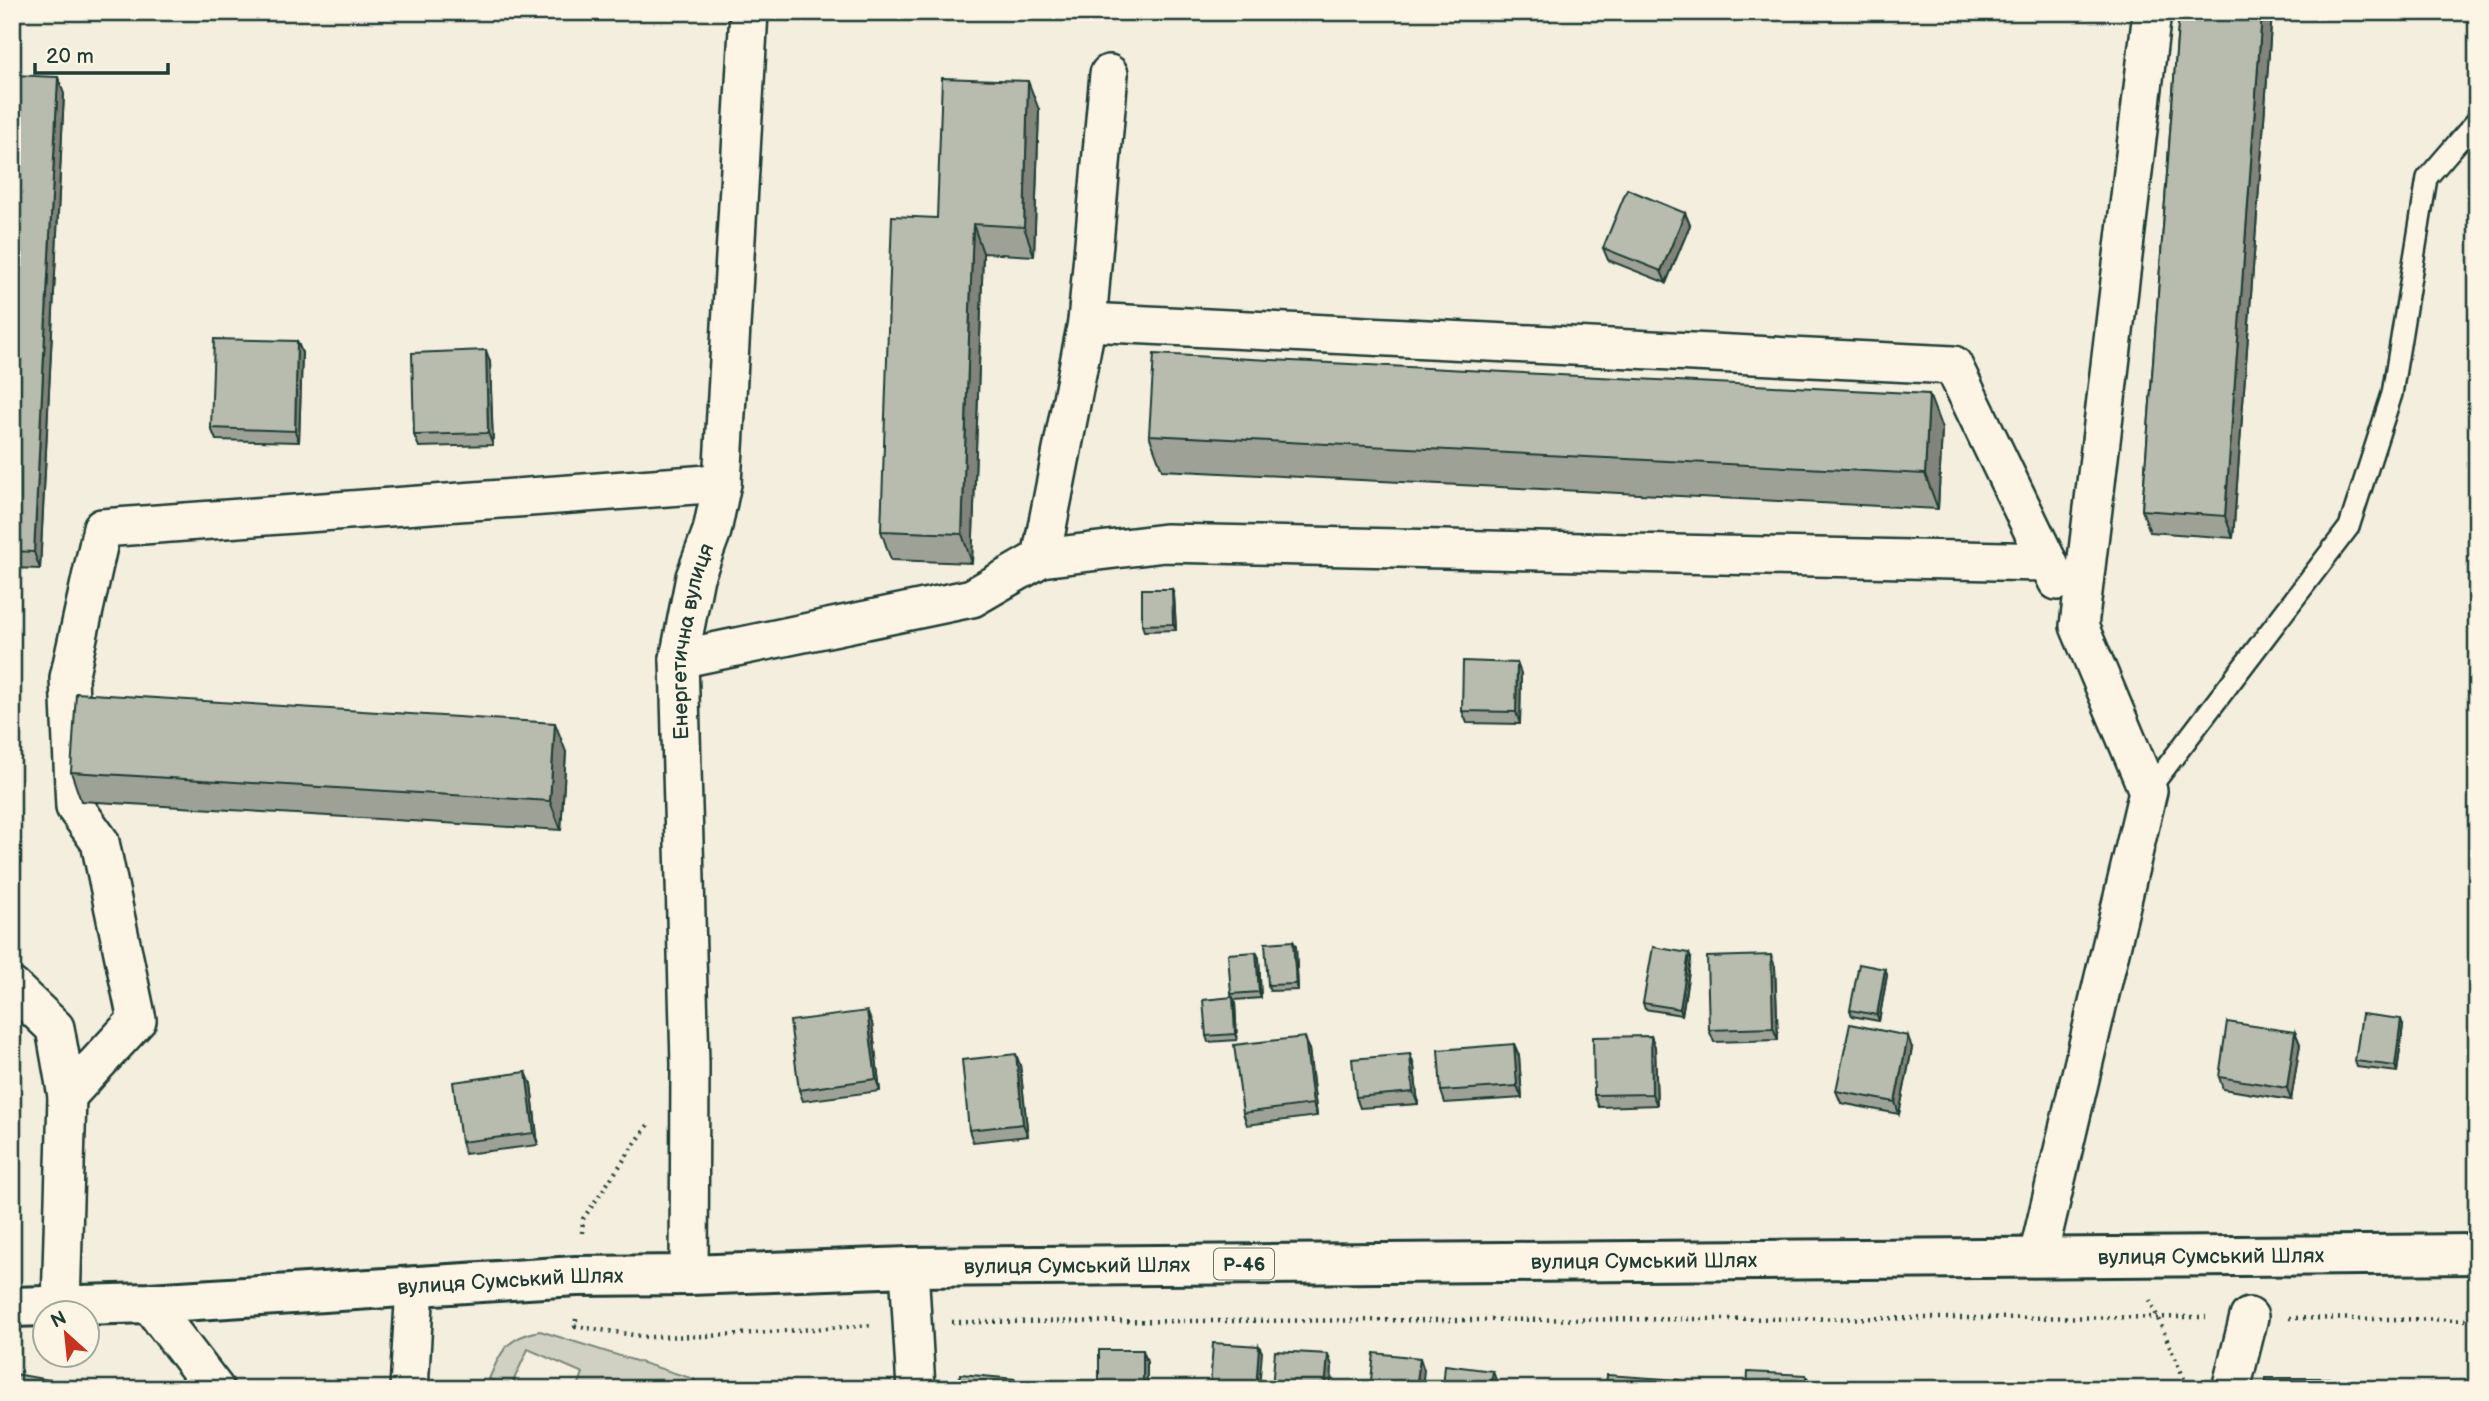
<svg xmlns="http://www.w3.org/2000/svg" width="2489" height="1401" font-family="'Balsamiq Sans',sans-serif">
<style>
.green{fill:#d0d1c2;stroke:#78877b;stroke-width:2}
.lines{fill:none;stroke-linecap:round;stroke-linejoin:round}
.service-casing{stroke:#1f3d34;stroke-width:24}
.minor-casing{stroke:#1f3d34;stroke-width:42}
.primary-casing{stroke:#1f3d34;stroke-width:44}
.path{stroke:#1f3d34;stroke-width:4.5;stroke-dasharray:2 5;stroke-linecap:butt}
.service{stroke:#fcf5e5;stroke-width:19}
.minor{stroke:#fcf5e5;stroke-width:37}
.primary{stroke:#fcf5e5;stroke-width:38}
.wall{fill:#9ea296;stroke:#1f3d34;stroke-width:2}
.shaded-wall{fill:#81847a;stroke:#1f3d34;stroke-width:2}
.building{fill:#b8bcae;stroke:#1f3d34;stroke-width:2}
.labels{text-anchor:middle;stroke-width:5;stroke-linejoin:round;paint-order:stroke}
.shield{fill:#fcf5e5;stroke:#617469;stroke-width:2}
.shield-label{font-size:19px;font-weight:bold;fill:#1f3d34}
.street-label{font-size:21px;fill:#1f3d34;stroke:#fcf5e5}
</style>
<rect width="100%" height="100%" fill="#f3eede"/>
<filter id="ink" filterUnits="userSpaceOnUse"><feTurbulence type="fractalNoise" baseFrequency=".0143" numOctaves="2"/><feDisplacementMap in="SourceGraphic" scale="14" xChannelSelector="R" yChannelSelector="G"/><feConvolveMatrix kernelMatrix="1 2 1 2 8 2 1 2 1" color-interpolation-filters="sRGB"/></filter>
<g filter="url(#ink)">
<path class="green" d="M 540,1331 L 694,1379 L 701,1389 L 577,1389 L 583,1373 L 528,1349 L 510,1388 L 489,1379 C 501,1351 507,1337 540,1331 Z"/>
<g class="lines">
<g class="service-casing">
<path id="service" d="M 2148,791 L 2349,527 L 2392,394 L 2427,178 L 2477,120"/>
</g>
<g class="minor-casing">
<g id="minor">
<path d="M 1087,322 L 1953,365 L 2057,581"/>
<path d="M 1041,558 L 1087,322 L 1109,74"/>
<path d="M 679,659 L 972,598 L 1041,558 L 1165,543 L 2048,562"/>
<path d="M 12,987 L 55,1028 L 67,1096 L 61,1306"/>
<path d="M 67,1096 L 137,1020 L 100,842 L 75,807 L 69,678 L 102,528 L 722,483"/>
<path d="M 2038,1256 L 2148,791 L 2079,626 L 2152,12"/>
<path d="M 909,1267 L 916,1389"/>
<path id="s1" d="M 689,1275 L 690,1064 L 679,659 L 695,577 L 712,531 L 722,483 L 749,12"/>
<path d="M 149,1303 L 215,1389"/>
<path d="M 409,1389 L 415,1286"/>
<path d="M 2231,1389 L 2249,1317"/>
</g>
</g>
<g class="primary-casing">
<g id="primary">
<path id="s2" d="M 12,1307 L 149,1303 L 576,1276 L 689,1275 L 909,1267 L 2477,1254"/>
</g>
</g>
<path class="path" d="M 582,1233 L 583,1219 L 648,1125
M 2150,1300 L 2188,1388
M 2289,1318 L 2477,1320
M 576,1319 L 575,1326 L 647,1337 L 709,1336 L 873,1325
M 952,1322 L 2206,1317"/>
<use href="#service" class="service"/>
<use href="#minor" class="minor"/>
<use href="#primary" class="primary"/>
</g>
<path class="wall" d="M 2179,12 L 2272,12 L 2233,538 L 2150,532 L 2142,510 Z
M 12,75 L 64,94 L 40,569 L 12,568 Z
M 1039,110 L 1034,256 L 983,253 L 972,563 L 891,560 L 881,531 L 937,218 Z
M 1685,213 L 1690,225 L 1666,283 L 1608,260 L 1603,248 Z
M 297,341 L 302,353 L 299,442 L 216,440 L 211,428 Z
M 490,362 L 493,445 L 419,447 L 414,435 Z
M 1942,429 L 1938,509 L 1162,470 L 1149,435 Z
M 1172,589 L 1174,595 L 1176,630 L 1144,631 L 1142,625 Z
M 1517,663 L 1521,674 L 1520,724 L 1467,723 L 1462,711 Z
M 566,752 L 561,830 L 81,801 L 71,772 Z
M 1293,941 L 1296,947 L 1298,990 L 1270,991 L 1268,985 Z
M 1256,952 L 1259,958 L 1261,998 L 1234,1000 L 1235,1003 L 1237,1040 L 1208,1042 L 1206,1036 L 1232,997 L 1231,994 Z
M 1691,959 L 1682,1015 L 1645,1009 L 1643,1003 Z
M 1775,967 L 1778,1040 L 1714,1042 L 1709,1030 Z
M 1885,969 L 1887,975 L 1879,1021 L 1852,1016 L 1850,1010 Z
M 872,1023 L 880,1091 L 803,1101 L 799,1090 Z
M 2403,1025 L 2397,1072 L 2357,1067 L 2355,1061 Z
M 2295,1032 L 2300,1044 L 2291,1100 L 2223,1089 L 2219,1077 Z
M 1651,1036 L 1655,1047 L 1657,1105 L 1599,1107 L 1594,1095 Z
M 1514,1044 L 1519,1056 L 1522,1098 L 1445,1103 L 1441,1091 Z
M 1912,1048 L 1899,1114 L 1841,1103 L 1836,1091 Z
M 1309,1049 L 1317,1116 L 1247,1125 L 1243,1113 Z
M 1410,1054 L 1414,1066 L 1418,1104 L 1360,1108 L 1356,1097 Z
M 1020,1065 L 1028,1136 L 973,1142 L 969,1130 Z
M 531,1084 L 538,1145 L 465,1154 L 461,1142 Z"/>
<path class="shaded-wall" d="M 2262,12 L 2272,12 L 2233,538 L 2225,516 Z
M 58,77 L 64,94 L 40,569 L 34,552 Z
M 1028,81 L 1039,110 L 1034,256 L 1024,227 Z
M 1685,213 L 1690,225 L 1666,283 L 1661,271 Z
M 973,224 L 983,253 L 972,563 L 962,534 Z
M 297,341 L 302,353 L 299,442 L 295,431 Z
M 486,350 L 490,362 L 493,445 L 488,433 Z
M 1929,394 L 1942,429 L 1938,509 L 1925,474 Z
M 1172,589 L 1174,595 L 1176,630 L 1173,624 Z
M 1517,663 L 1521,674 L 1520,724 L 1516,712 Z
M 555,723 L 566,752 L 561,830 L 550,801 Z
M 1293,941 L 1296,947 L 1298,990 L 1296,984 Z
M 1256,952 L 1259,958 L 1261,998 L 1259,992 Z
M 1689,953 L 1691,959 L 1682,1015 L 1680,1009 Z
M 1771,955 L 1775,967 L 1778,1040 L 1773,1028 Z
M 1885,969 L 1887,975 L 1879,1021 L 1877,1015 Z
M 1233,997 L 1235,1003 L 1237,1040 L 1235,1034 Z
M 867,1011 L 872,1023 L 880,1091 L 876,1079 Z
M 2401,1019 L 2403,1025 L 2397,1072 L 2395,1066 Z
M 2295,1032 L 2300,1044 L 2291,1100 L 2287,1088 Z
M 1651,1036 L 1655,1047 L 1657,1105 L 1652,1094 Z
M 1908,1036 L 1912,1048 L 1899,1114 L 1895,1102 Z
M 1305,1037 L 1309,1049 L 1317,1116 L 1313,1104 Z
M 1514,1044 L 1519,1056 L 1522,1098 L 1517,1086 Z
M 1016,1054 L 1020,1065 L 1028,1136 L 1023,1124 Z
M 1410,1054 L 1414,1066 L 1418,1104 L 1413,1092 Z
M 526,1072 L 531,1084 L 538,1145 L 534,1133 Z
M 1259,1346 L 1262,1352 L 1259,1389 L 1256,1389 Z
M 1143,1350 L 1147,1362 L 1147,1389 L 1143,1389 Z
M 1328,1354 L 1332,1366 L 1331,1389 L 1325,1389 Z
M 1420,1358 L 1424,1370 L 1422,1389 L 1416,1389 Z
M 1493,1371 L 1497,1383 L 1496,1389 L 1490,1389 Z
M 1806,1375 L 1811,1387 L 1811,1389 L 1806,1389 Z
M 1015,1379 L 1018,1389 L 1014,1389 Z"/>
<path class="building" d="M 2179,12 L 2262,12 L 2225,516 L 2142,510 Z
M 12,75 L 58,77 L 34,552 L 12,551 Z
M 942,78 L 1028,81 L 1024,227 L 973,224 L 962,534 L 881,531 L 892,216 L 937,218 Z
M 1627,189 L 1685,213 L 1661,271 L 1603,248 Z
M 214,339 L 297,341 L 295,431 L 211,428 Z
M 486,350 L 488,433 L 414,435 L 412,353 Z
M 1154,354 L 1929,394 L 1925,474 L 1149,435 Z
M 1142,589 L 1172,589 L 1173,624 L 1142,625 Z
M 1463,661 L 1517,663 L 1516,712 L 1462,711 Z
M 76,693 L 555,723 L 550,801 L 71,772 Z
M 1293,941 L 1296,984 L 1268,985 L 1265,943 Z
M 1653,947 L 1689,953 L 1680,1009 L 1643,1003 Z
M 1256,952 L 1259,992 L 1231,994 L 1228,954 Z
M 1771,955 L 1773,1028 L 1709,1030 L 1707,957 Z
M 1859,964 L 1885,969 L 1877,1015 L 1850,1010 Z
M 1233,997 L 1235,1034 L 1206,1036 L 1203,1000 Z
M 867,1011 L 876,1079 L 799,1090 L 790,1021 Z
M 2362,1014 L 2401,1019 L 2395,1066 L 2355,1061 Z
M 2227,1022 L 2295,1032 L 2287,1088 L 2219,1077 Z
M 1850,1024 L 1908,1036 L 1895,1102 L 1836,1091 Z
M 1651,1036 L 1652,1094 L 1594,1095 L 1593,1037 Z
M 1305,1037 L 1313,1104 L 1243,1113 L 1234,1045 Z
M 1514,1044 L 1517,1086 L 1441,1091 L 1438,1050 Z
M 1016,1054 L 1023,1124 L 969,1130 L 962,1060 Z
M 1410,1054 L 1413,1092 L 1356,1097 L 1352,1059 Z
M 526,1072 L 534,1133 L 461,1142 L 453,1082 Z
M 1213,1343 L 1259,1346 L 1256,1389 L 1210,1389 Z
M 1099,1350 L 1143,1350 L 1143,1389 L 1099,1389 Z
M 1275,1351 L 1328,1354 L 1325,1389 L 1272,1389 Z
M 1374,1353 L 1420,1358 L 1416,1389 L 1370,1389 Z
M 1445,1365 L 1493,1371 L 1490,1389 L 1443,1389 Z
M 1748,1372 L 1806,1375 L 1806,1389 L 1747,1389 Z
M 15,1374 L 72,1384 L 71,1389 L 12,1389 Z
M 960,1374 L 1015,1379 L 1014,1389 L 958,1389 Z
M 1607,1375 L 1679,1380 L 1678,1389 L 1606,1389 Z
M 2266,1378 L 2329,1378 L 2329,1389 L 2266,1389 Z"/>
</g>
<g class="labels">
<rect class="shield" x="1214" y="1248.5" width="60" height="31" rx="5"/>
<g class="shield-label">
<text x="1244" y="1271">Р-46</text>
</g>
<g class="street-label">
<text dy="7" stroke="none"><textPath href="#s1" startOffset="635">Енергетична вулиця</textPath></text>
<text dy="7" stroke="none"><textPath href="#s2" startOffset="2200">вулиця Сумський Шлях</textPath></text>
<text dy="7" stroke="none"><textPath href="#s2" startOffset="1633">вулиця Сумський Шлях</textPath></text>
<text dy="7" stroke="none"><textPath href="#s2" startOffset="1066">вулиця Сумський Шлях</textPath></text>
<text dy="7" stroke="none"><textPath href="#s2" startOffset="499">вулиця Сумський Шлях</textPath></text>
</g>
</g>
<rect width="2489" height="1401" fill="none" stroke="#fcf5e5" stroke-width="42"/>
<rect x="21" y="21" width="2447" height="1359" fill="none" stroke="#1f3d34" stroke-width="2.5" filter="url(#ink)"/>
<g transform="translate(66 1334) rotate(333)"><circle r="33" fill="#fcf5e5" stroke="#a4ab9e" stroke-width="2"/>
<path d="M0-5L12 26L0 18L-12 26Z" fill="#c8321e"/>
<text y="-10" font-size="19" font-weight="bold" text-anchor="middle" fill="#1f3d34">N</text>
</g>
<path d="M35 63v10h133v-10" fill="none" stroke="#1f3d34" stroke-width="3.5"/>
<text x="46" y="63" font-size="21" fill="#1f3d34" stroke="#fcf5e5" stroke-width="5" paint-order="stroke">20 m</text>
</svg>
